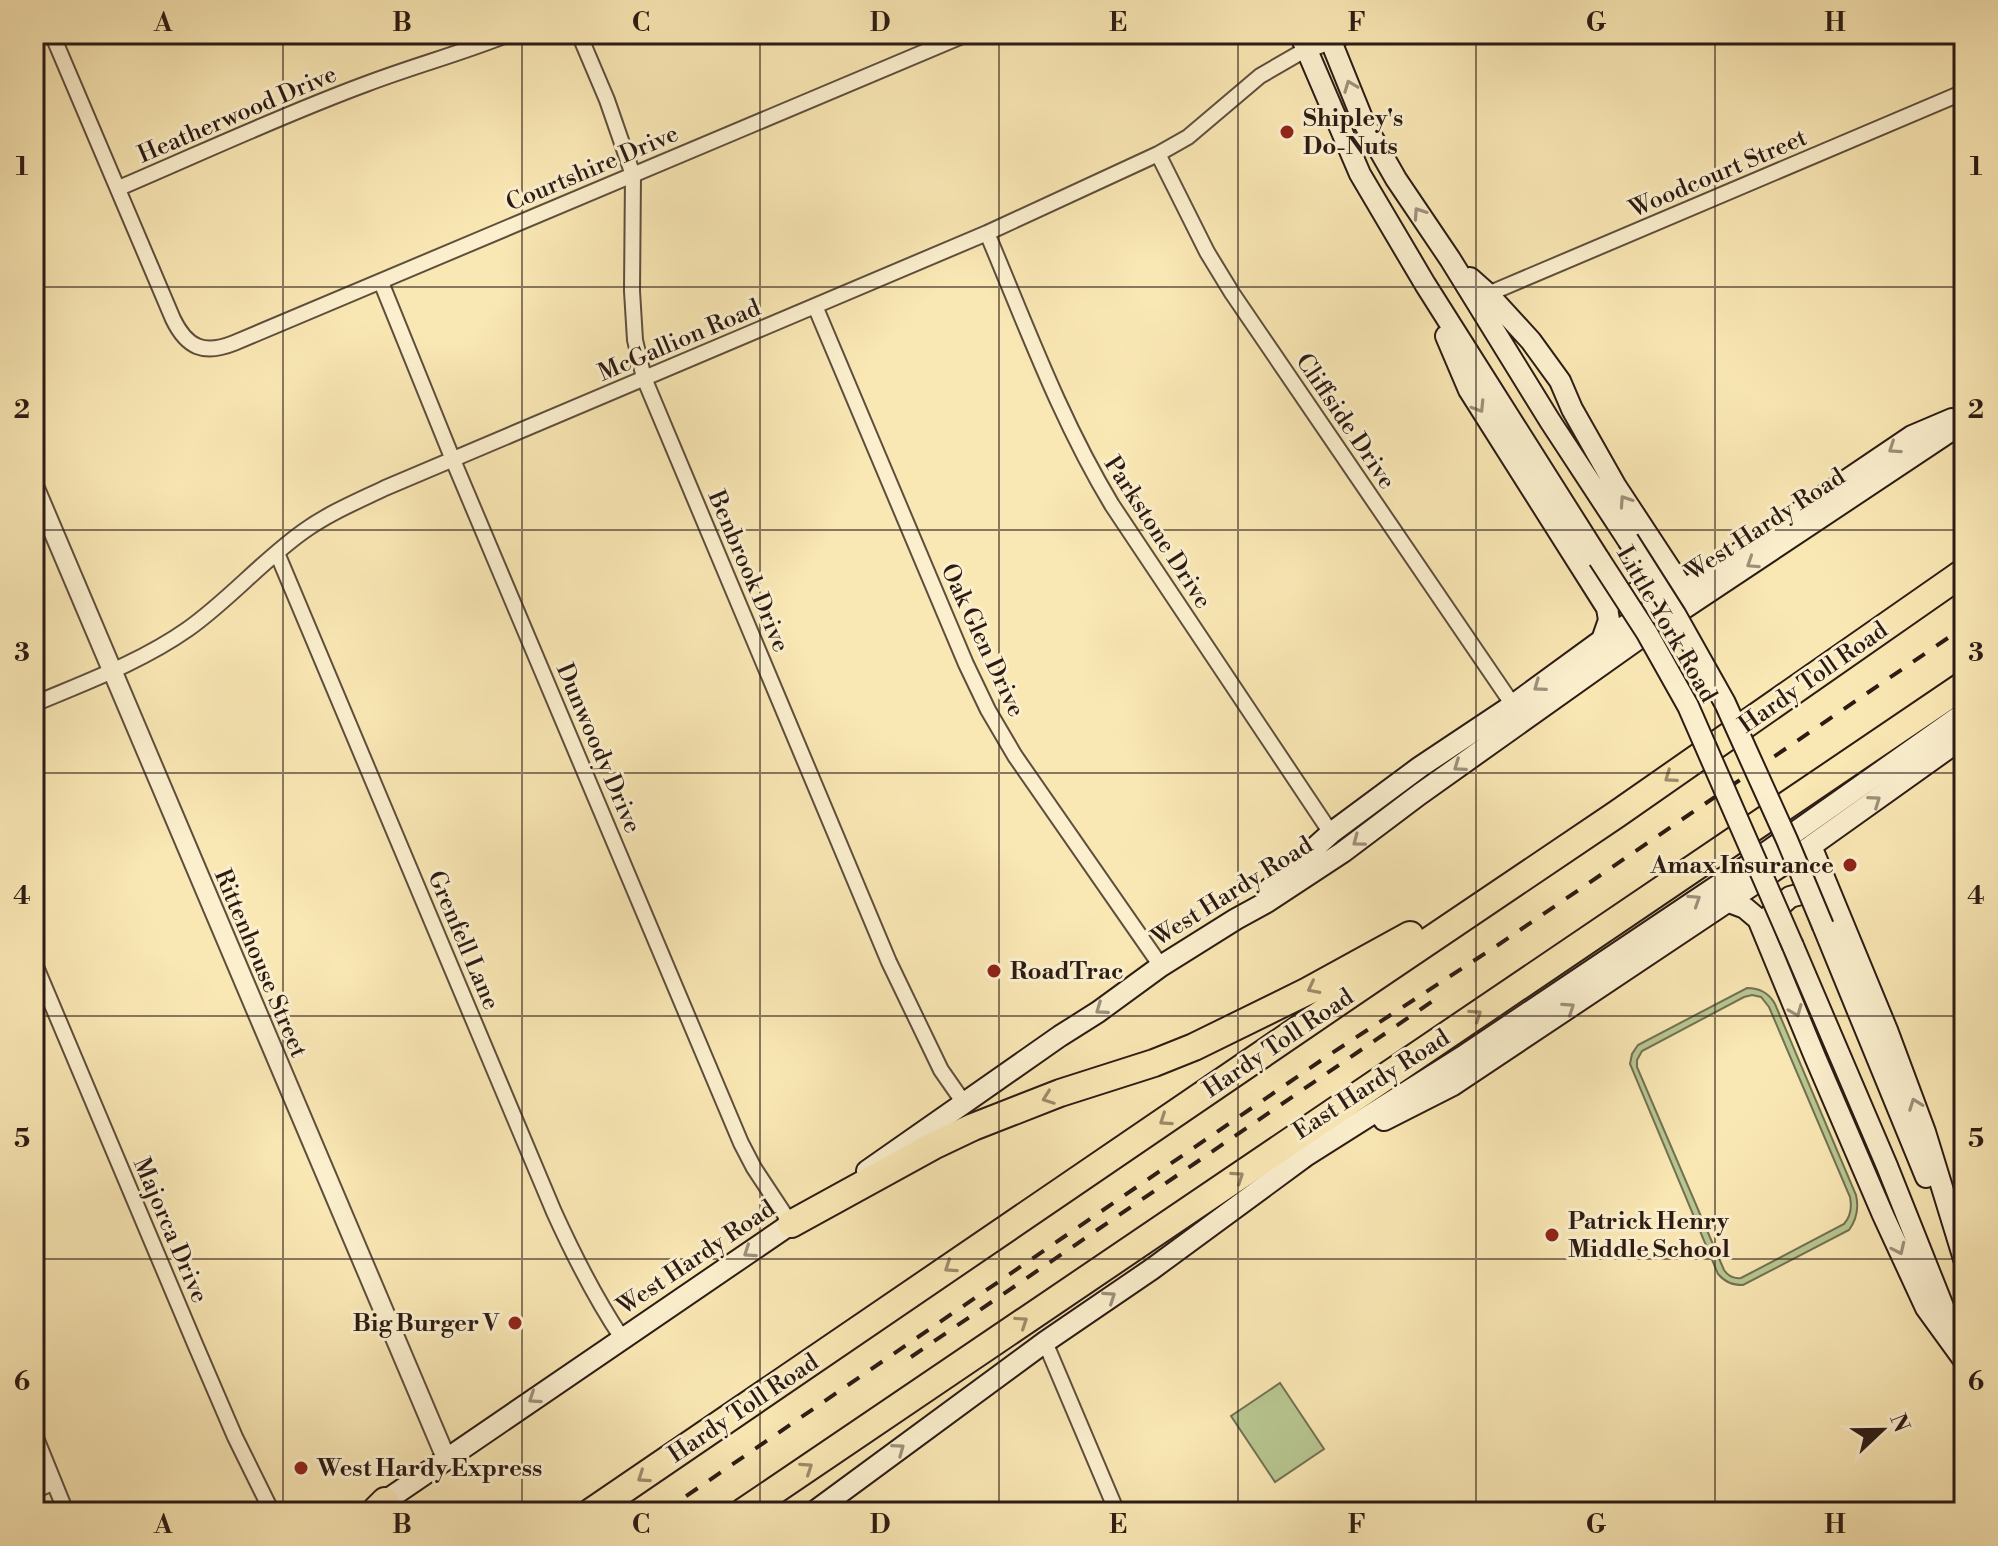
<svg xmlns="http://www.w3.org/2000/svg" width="1998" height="1546" font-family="'Libre Bodoni',serif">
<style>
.green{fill:#b8c791;stroke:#727153;stroke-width:2;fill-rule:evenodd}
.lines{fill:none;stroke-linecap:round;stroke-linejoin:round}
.minor-casing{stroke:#5f4e3d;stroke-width:18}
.tertiary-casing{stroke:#5f4e3d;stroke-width:22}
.secondary-casing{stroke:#2c1b15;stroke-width:24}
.motorway-casing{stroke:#2c1b15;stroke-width:30}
.minor{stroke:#fbefce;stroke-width:14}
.tertiary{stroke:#fbefce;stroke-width:18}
.secondary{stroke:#fbefce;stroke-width:20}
.motorway{stroke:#f9e7b4;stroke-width:26}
.rail{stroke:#2c1b15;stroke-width:4;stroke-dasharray:14 14;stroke-linecap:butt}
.secondary-bridge-casing{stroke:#2c1b15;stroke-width:24;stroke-linecap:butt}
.secondary-bridge{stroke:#fbefce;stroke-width:20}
.oneway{stroke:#9e907b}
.oneway2{stroke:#9d8b6c}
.grid{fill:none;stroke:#2c1b15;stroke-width:2;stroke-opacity:0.55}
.poi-dot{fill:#8f2418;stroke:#fbefce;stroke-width:3}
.labels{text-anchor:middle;stroke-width:6;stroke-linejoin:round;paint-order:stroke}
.street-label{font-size:24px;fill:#2c1b15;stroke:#fbefce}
.poi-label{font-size:24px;font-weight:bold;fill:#2c1b15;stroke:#fbefce;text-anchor:start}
.neatline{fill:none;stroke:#2c1b15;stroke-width:3}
.grid-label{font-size:26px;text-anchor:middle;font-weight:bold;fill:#2c1b15}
</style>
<rect width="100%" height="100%" fill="#f9e7b4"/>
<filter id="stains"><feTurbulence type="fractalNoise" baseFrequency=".0025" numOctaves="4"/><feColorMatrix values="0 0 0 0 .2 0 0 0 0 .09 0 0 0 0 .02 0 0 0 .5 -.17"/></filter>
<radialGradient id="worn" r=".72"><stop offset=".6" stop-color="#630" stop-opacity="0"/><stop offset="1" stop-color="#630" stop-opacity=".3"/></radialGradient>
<path class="green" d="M 1747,988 C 1760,988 1769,993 1775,1004 L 1856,1195 C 1859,1208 1857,1219 1849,1230 L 1743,1285 C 1732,1285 1725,1282 1718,1274 L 1630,1064 L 1632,1054 L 1638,1045 ZM 1752,995 L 1761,997 L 1769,1007 L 1850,1197 C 1852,1207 1851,1216 1844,1224 L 1741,1278 C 1734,1279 1728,1276 1724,1270 L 1637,1067 L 1637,1060 L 1642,1051 L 1744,997 Z
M 1280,1383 L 1324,1449 L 1275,1482 L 1231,1416 Z"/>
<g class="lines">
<g class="minor-casing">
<path id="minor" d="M 52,34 L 173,319 C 187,348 204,355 234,343 L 967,34
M 579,34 L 607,100 L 633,175 L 632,291 L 635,340 L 644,378 L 889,962 L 941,1070 L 964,1103
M 1158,154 L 1207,252 L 1232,293 L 1513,705
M 119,188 C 201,153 282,115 366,84 C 413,66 462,53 509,34
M 987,233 C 1026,325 1060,419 1112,505 L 1331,833
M 381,282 L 453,460 L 741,1143 L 754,1168 L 791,1224
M 1488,294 L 1964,92
M 815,306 L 966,664 L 988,710 L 1015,756 L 1161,966
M 277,553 L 554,1212 C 574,1256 595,1298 622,1338
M 34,704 C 86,682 141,662 188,629 C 229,600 263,560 304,531 C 329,513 358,501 385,488 L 987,233 L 1158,154 L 1188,137 L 1260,76 L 1298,54 L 1352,34
M 34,962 L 195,1344 L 235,1437 L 272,1512
M 1045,1342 L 1117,1512
M 34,1433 L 66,1512
M 34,1491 L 54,1482"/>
</g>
<g class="tertiary-casing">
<path id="tertiary" d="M 34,486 L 446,1458"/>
</g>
<g class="secondary-casing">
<path id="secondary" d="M 1300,34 L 1360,174 L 1425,284 L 1599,559
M 1328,34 L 1364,123 L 1396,179 L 1450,259 L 1550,421 L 1628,540
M 1470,278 L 1488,294 L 1531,341 L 1560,381 L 1572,409 L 1615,485 L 1684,590
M 1446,336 L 1469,390 L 1607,608 L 1609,620 L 1602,640
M 1608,598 L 1615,601 L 1642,590 L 1655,570 L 1654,562
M 1811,846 L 1887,1030 L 1925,1132 L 1964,1259
M 1268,890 L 1331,833 L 1420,767 L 1513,705 L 1602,640 L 1684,590 L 1912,436 L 1952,419
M 1729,902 L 1745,908 L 1758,919 L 1815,1057 L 1883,1215 L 1926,1308 L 1963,1359
M 1769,922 L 1771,914 L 1790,897 L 1819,889 L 1822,891
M 1823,926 L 1926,1177
M 1793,946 L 1887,1166 L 1954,1334
M 1384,1120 L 1453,1085 L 1811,846 L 1964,737
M 867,1171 L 1060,1036 L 1098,1012 L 1161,966 L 1236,919 L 1267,902 L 1343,852 L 1420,794 L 1638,639 L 1964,422
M 375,1508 L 801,1217
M 814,1512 L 1045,1342 L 1152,1269 L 1307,1155 L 1462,1057 L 1747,866 L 1964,713"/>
</g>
<g class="motorway-casing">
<path id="motorway" d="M 791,1224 L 933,1146 L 973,1127 L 1060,1093 L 1154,1063 L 1194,1047 L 1308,991 L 1410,935
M 374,1512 L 385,1501
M 591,1512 L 1368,982 L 1617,814 L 1964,572
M 743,1512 L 1964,685"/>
</g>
<use href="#minor" class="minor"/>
<use href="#tertiary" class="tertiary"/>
<use href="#secondary" class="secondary"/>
<use href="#motorway" class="motorway"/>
<path class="rail" d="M 911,1357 L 1443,994
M 663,1512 L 1329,1055 L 1498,945 L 1964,627"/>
<g class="secondary-bridge-casing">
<path id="secondary-bridge" d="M 1628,540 L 1675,614 L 1725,703 L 1787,840 L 1823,926
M 1599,559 L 1647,633 L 1688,706 L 1793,946"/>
</g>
<use href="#secondary-bridge" class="secondary-bridge"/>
</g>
<defs><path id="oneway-chevron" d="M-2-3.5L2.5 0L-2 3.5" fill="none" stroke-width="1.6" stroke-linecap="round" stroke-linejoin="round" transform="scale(2)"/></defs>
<g class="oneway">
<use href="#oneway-chevron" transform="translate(1350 86) rotate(-111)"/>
<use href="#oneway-chevron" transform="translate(1419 213) rotate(-124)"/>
<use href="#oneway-chevron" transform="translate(1479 407) rotate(58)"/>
<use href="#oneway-chevron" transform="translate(1894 448) rotate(146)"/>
<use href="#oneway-chevron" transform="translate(1625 501) rotate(-124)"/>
<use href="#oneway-chevron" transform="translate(1752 563) rotate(147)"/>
<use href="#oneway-chevron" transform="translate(1539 686) rotate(144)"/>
<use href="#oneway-chevron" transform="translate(1459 766) rotate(145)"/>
<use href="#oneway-chevron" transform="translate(1875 801) rotate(-35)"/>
<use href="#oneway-chevron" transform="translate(1358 841) rotate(143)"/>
<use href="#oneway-chevron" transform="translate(1695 900) rotate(-33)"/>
<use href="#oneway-chevron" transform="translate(1569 1008) rotate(-34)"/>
<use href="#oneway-chevron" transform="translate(1101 1009) rotate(145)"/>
<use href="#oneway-chevron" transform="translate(1796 1011) rotate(68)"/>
<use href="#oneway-chevron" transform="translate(1915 1104) rotate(-110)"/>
<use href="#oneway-chevron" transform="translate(1899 1249) rotate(65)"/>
<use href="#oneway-chevron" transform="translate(749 1252) rotate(146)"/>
<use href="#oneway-chevron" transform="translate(1110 1297) rotate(-34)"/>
<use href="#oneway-chevron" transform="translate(534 1398) rotate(146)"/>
<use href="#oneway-chevron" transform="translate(899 1449) rotate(-36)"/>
</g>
<g class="oneway2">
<use href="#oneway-chevron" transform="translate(1670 777) rotate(145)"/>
<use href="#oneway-chevron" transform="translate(1313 988) rotate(153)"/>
<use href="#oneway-chevron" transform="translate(1476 1015) rotate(-34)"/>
<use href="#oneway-chevron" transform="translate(1048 1098) rotate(160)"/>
<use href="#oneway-chevron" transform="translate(1165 1120) rotate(146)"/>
<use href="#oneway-chevron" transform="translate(1238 1177) rotate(-34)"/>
<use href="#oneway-chevron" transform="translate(950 1267) rotate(146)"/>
<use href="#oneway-chevron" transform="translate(1022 1322) rotate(-34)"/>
<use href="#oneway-chevron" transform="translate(807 1468) rotate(-34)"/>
<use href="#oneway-chevron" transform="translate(643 1477) rotate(146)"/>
</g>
<path class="grid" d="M 283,34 L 283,1512M 522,34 L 522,1512M 760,34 L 760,1512M 999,34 L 999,1512M 1238,34 L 1238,1512M 1476,34 L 1476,1512M 1715,34 L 1715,1512M 34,287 L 1964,287M 34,530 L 1964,530M 34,773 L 1964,773M 34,1016 L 1964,1016M 34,1259 L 1964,1259"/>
<g class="poi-dot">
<circle cx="1287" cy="132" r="8"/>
<circle cx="1850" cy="865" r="8"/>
<circle cx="994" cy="971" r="8"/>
<circle cx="1552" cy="1235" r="8"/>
<circle cx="515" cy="1323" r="8"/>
<circle cx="301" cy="1468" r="8"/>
</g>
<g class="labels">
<g class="street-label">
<text transform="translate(237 114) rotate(-23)" y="8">Heatherwood Drive</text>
<text transform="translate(592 168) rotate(-23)" y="8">Courtshire Drive</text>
<text transform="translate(1718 173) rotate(-23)" y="8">Woodcourt Street</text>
<text transform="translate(679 340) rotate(-23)" y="8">McGallion Road</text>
<text transform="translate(1346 421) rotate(56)" y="8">Cliffside Drive</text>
<text transform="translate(1765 524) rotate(-33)" y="8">West Hardy Road</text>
<text transform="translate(1158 532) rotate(57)" y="8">Parkstone Drive</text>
<text transform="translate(749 571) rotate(67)" y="8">Benbrook Drive</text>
<text transform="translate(1667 624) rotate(60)" y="8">Little York Road</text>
<text transform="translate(983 640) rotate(65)" y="8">Oak Glen Drive</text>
<text transform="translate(1813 677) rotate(-35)" y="8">Hardy Toll Road</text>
<text transform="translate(599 748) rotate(67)" y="8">Dunwoody Drive</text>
<text transform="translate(1232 891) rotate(-32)" y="8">West Hardy Road</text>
<text transform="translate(464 940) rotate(67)" y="8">Grenfell Lane</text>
<text transform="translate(261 963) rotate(67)" y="8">Rittenhouse Street</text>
<text transform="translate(1278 1043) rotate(-34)" y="8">Hardy Toll Road</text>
<text transform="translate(1371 1084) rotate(-33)" y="8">East Hardy Road</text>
<text transform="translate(171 1230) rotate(67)" y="8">Majorca Drive</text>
<text transform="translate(696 1257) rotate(-34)" y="8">West Hardy Road</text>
<text transform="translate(743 1408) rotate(-34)" y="8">Hardy Toll Road</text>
</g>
<g class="poi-label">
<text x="1303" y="126">Shipley's<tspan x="1303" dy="28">Do-Nuts</tspan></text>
<text x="1834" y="873" text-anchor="end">Amax Insurance</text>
<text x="1010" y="979">RoadTrac</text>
<text x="1568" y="1229">Patrick Henry<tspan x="1568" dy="28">Middle School</tspan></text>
<text x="499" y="1331" text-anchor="end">Big Burger V</text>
<text x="317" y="1476">West Hardy Express</text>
</g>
</g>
<rect width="1998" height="1546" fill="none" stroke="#f9e7b4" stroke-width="88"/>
<g transform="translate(1882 1430) rotate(68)" stroke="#fbefce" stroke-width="6" paint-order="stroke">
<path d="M0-6L14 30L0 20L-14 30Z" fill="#2c1b15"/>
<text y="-12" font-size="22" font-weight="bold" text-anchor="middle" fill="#2c1b15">N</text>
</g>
<rect x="44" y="44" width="1910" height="1458" class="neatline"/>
<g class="grid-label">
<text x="163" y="31">A</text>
<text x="402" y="31">B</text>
<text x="641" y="31">C</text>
<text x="880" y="31">D</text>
<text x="1118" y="31">E</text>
<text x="1357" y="31">F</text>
<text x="1596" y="31">G</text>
<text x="1835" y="31">H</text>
<text x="22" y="175">1</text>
<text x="1976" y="175">1</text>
<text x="22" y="418">2</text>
<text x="1976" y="418">2</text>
<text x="22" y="661">3</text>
<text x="1976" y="661">3</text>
<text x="22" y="904">4</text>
<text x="1976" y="904">4</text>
<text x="22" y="1147">5</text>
<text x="1976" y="1147">5</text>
<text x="22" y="1390">6</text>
<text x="1976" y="1390">6</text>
<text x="163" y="1533">A</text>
<text x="402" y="1533">B</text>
<text x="641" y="1533">C</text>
<text x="880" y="1533">D</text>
<text x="1118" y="1533">E</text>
<text x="1357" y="1533">F</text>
<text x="1596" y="1533">G</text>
<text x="1835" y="1533">H</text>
</g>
<rect width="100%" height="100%" filter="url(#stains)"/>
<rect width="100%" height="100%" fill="url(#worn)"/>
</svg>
